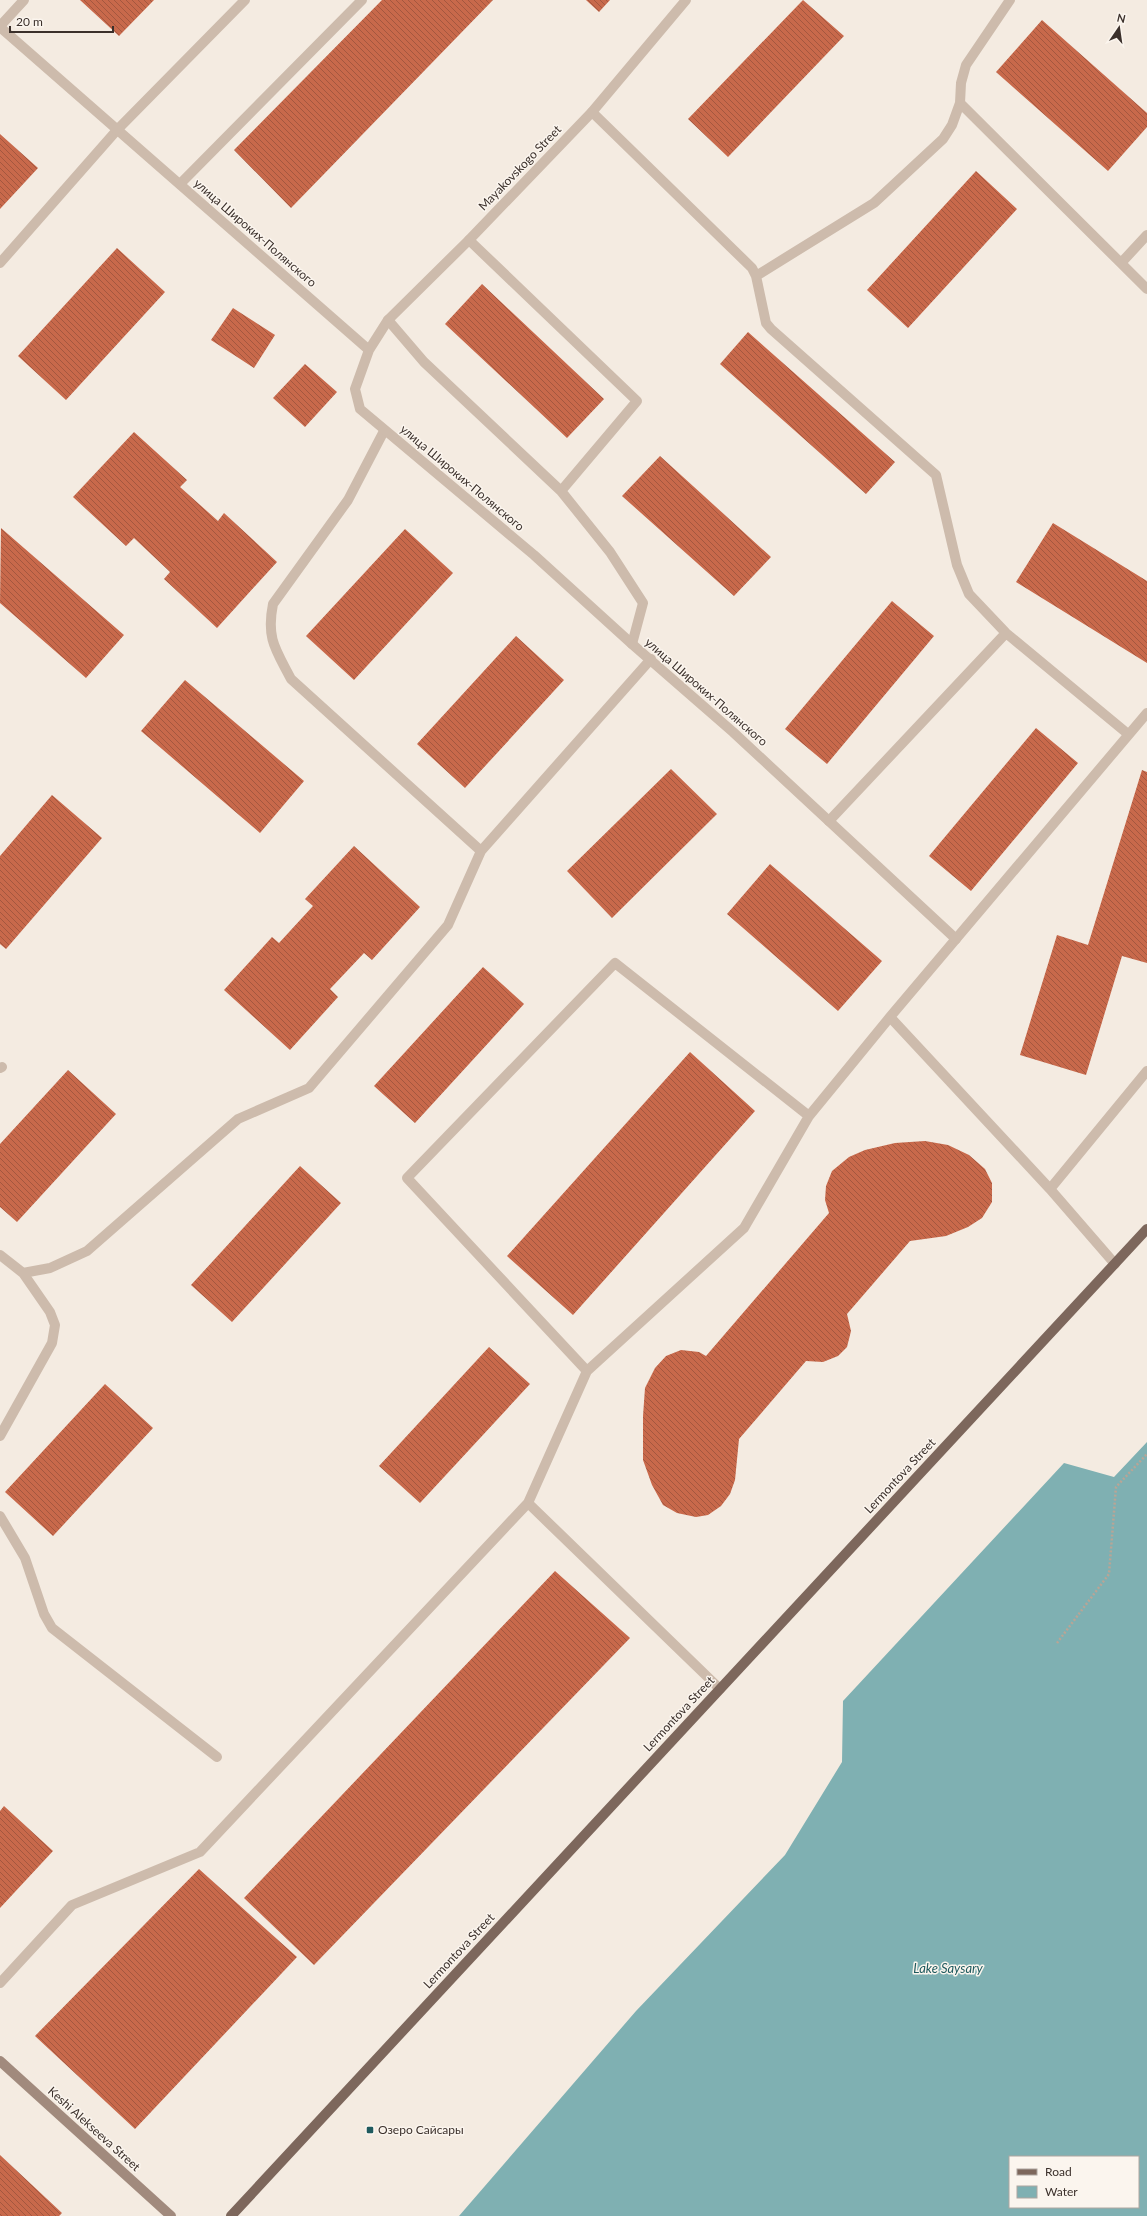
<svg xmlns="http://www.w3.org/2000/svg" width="1147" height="2216" font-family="Lato,sans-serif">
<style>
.water{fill:#7fb0b2;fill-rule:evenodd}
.building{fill:url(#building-back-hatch)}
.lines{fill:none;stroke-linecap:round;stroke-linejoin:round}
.path{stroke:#b9a596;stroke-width:2.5;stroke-dasharray:2 2;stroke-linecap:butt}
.service{stroke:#cdbbac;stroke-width:10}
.minor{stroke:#cdbbac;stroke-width:10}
.secondary{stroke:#a18a7d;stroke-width:10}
.primary{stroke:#7d675c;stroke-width:10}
.poi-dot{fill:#1f5a5e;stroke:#fbf5ee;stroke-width:1.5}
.labels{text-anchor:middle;stroke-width:3;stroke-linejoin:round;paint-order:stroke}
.street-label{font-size:12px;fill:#3b302b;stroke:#fbf5ee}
.poi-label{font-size:12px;fill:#3b302b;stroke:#fbf5ee;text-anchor:start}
.water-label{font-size:13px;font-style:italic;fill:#1f5a5e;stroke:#fbf5ee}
</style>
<defs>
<pattern id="building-back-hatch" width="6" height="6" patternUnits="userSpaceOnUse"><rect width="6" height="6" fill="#c8694b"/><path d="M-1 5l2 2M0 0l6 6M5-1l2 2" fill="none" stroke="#a4573f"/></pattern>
</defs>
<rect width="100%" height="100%" fill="#f4ebe1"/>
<path class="water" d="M 1147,1442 L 1147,2216 L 459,2216 L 636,2011 L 785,1855 L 842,1762 L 843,1701 L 1064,1463 L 1114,1477 ZM 1010,2157 L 1138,2157 L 1138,2207 L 1010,2207 Z"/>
<path class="building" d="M 80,0 L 154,0 L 119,36 Z
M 382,0 L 493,0 L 291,208 L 234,150 Z
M 586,0 L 610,0 L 599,12 Z
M 803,0 L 844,36 L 728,157 L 688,119 Z
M 1042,20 L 1147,113 L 1147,127 L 1108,171 L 996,72 Z
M 0,134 L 38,168 L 0,209 Z
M 976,171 L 1017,209 L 908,328 L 867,290 Z
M 117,248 L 165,292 L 66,400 L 18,356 Z
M 482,284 L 604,399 L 567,438 L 445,324 Z
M 233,308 L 275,335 L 254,368 L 211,340 Z
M 748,332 L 895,462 L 866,494 L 720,364 Z
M 305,364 L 337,392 L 305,427 L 273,398 Z
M 134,432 L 187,480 L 180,487 L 218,521 L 224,513 L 277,562 L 217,628 L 164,579 L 170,572 L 134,538 L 126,546 L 73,497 Z
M 660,456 L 771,557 L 734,596 L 622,496 Z
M 1053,523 L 1147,581 L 1147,663 L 1016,582 Z
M 1,528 L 124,635 L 86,678 L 0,603 Z
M 405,529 L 453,573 L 354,680 L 306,636 Z
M 892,601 L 934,636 L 827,764 L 785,729 Z
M 516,636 L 564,680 L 465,788 L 417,744 Z
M 185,680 L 304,781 L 260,833 L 141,731 Z
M 1036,728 L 1078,763 L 971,891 L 929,856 Z
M 671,769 L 717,814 L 612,918 L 567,871 Z
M 1142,770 L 1147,772 L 1147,963 L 1122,956 L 1086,1075 L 1020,1055 L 1057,935 L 1088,945 Z
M 52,795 L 102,838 L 6,949 L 0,944 L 0,856 Z
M 354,846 L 420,907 L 372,960 L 364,953 L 330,989 L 338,997 L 290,1050 L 224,990 L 272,937 L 279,943 L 313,906 L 305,899 Z
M 770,864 L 882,961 L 838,1011 L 727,914 Z
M 483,967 L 524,1004 L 415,1123 L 374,1086 Z
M 690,1052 L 755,1111 L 573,1315 L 507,1256 Z
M 68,1070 L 116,1114 L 17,1222 L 0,1207 L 0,1144 Z
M 925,1141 L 948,1145 L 969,1155 L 985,1169 L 992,1183 L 992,1202 L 982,1218 L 968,1227 L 946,1236 L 910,1241 L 847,1314 L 851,1331 L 847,1347 L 838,1356 L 823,1362 L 806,1361 L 739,1439 L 735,1480 L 730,1494 L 721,1506 L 708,1515 L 696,1517 L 677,1513 L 663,1505 L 652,1485 L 643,1460 L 643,1416 L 645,1388 L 655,1368 L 666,1356 L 681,1350 L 699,1352 L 706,1356 L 829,1213 L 825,1200 L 826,1186 L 832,1171 L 849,1157 L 865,1150 L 895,1143 Z
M 300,1166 L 341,1203 L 232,1322 L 191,1285 Z
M 489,1347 L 530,1384 L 420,1503 L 379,1466 Z
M 105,1384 L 153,1428 L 53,1536 L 5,1492 Z
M 555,1571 L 630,1638 L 314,1965 L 244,1898 Z
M 4,1806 L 53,1851 L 0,1908 L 0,1811 Z
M 199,1869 L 297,1957 L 135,2129 L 35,2036 Z
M 0,2155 L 62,2213 L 59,2216 L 0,2216 Z"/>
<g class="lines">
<path class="path" d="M 1057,1643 L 1109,1574 L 1116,1487 L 1147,1454"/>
<path class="service" d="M 1010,0 L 966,65 L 961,83 L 960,103 L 1147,289
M 0,26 L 24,0
M 592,112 L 752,268 L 756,276 L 766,323 L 771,329 L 936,475 L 957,565 L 969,594 L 1006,633 L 1128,734
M 180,184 L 362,0
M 469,240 L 637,401 L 561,491
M 0,263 L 117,130 L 245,0
M 1121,263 L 1147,235
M 756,276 L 874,203 L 943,139 L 952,125 L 960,103
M 388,320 L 424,362 L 561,491 L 610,552 L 643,603 L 632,644
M 384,431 L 348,500 L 273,604 C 266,639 276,650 291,679 L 481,851
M 829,821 L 1006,633
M 890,1017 L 1050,1189 L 1115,1264
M 0,1068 L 2,1067
M 1050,1189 L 1147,1071
M 0,1255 L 23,1273 L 50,1268 L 87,1251 L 238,1119 L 309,1088 L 448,925 L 481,851 L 651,659
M 587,1371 L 407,1178 L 615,963 L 809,1116
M 0,1436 L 52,1343 L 55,1325 L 50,1312 L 23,1273
M 528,1503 L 720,1689
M 0,1516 L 25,1558 L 44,1614 L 52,1628 L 217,1757
M 0,1983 L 72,1905 L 200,1852 L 528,1503 L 587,1371 L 744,1228 L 809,1116 L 890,1017 L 1147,713"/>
<path class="minor" d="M 0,27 L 369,350 L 355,389 L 360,409 L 534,555 L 632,644 L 733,732 L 956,939
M 369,350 L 388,320 L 469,240 L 592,112 L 686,0"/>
<path class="secondary" d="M 0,2061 L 171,2216"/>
<path class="primary" d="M 231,2216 L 1147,1229"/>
</g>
<rect class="poi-dot" x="366" y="2126" width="8" height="8" rx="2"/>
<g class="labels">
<g class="street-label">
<text transform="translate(520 168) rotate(-46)" y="4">Mayakovskogo Street</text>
<text transform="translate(255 233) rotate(41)" y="4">улица Широких-Полянского</text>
<text transform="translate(462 478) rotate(40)" y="4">улица Широких-Полянского</text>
<text transform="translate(706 692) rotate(41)" y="4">улица Широких-Полянского</text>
<text transform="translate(900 1476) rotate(-47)" y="4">Lermontova Street</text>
<text transform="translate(679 1714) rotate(-47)" y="4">Lermontova Street</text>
<text transform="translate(459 1951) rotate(-47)" y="4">Lermontova Street</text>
<text transform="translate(94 2129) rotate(42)" y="4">Keshi Alekseeva Street</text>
</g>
<g class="poi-label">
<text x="378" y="2134">Озеро Сайсары</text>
</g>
<g class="water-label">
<text x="948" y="1973">Lake Saysary</text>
</g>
</g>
<rect x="1009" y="2156" width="130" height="52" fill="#fbf5ee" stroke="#aea6a0"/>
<rect x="1017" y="2169" width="20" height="6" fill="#7d675c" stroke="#aea6a0"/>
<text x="1045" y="2176" font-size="12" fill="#3b302b">Road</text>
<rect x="1017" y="2186" width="20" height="12" fill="#7fb0b2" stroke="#aea6a0"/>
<text x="1045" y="2196" font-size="12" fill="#3b302b">Water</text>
<g transform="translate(1119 28) rotate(13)" stroke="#fbf5ee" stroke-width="3" paint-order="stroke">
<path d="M0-3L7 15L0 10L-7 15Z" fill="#3b302b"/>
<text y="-6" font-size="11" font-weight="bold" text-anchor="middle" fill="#3b302b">N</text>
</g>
<path d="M10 26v6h103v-6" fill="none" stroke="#3b302b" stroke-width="2"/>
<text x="16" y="26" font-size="12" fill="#3b302b" stroke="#fbf5ee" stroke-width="3" paint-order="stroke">20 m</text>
</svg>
